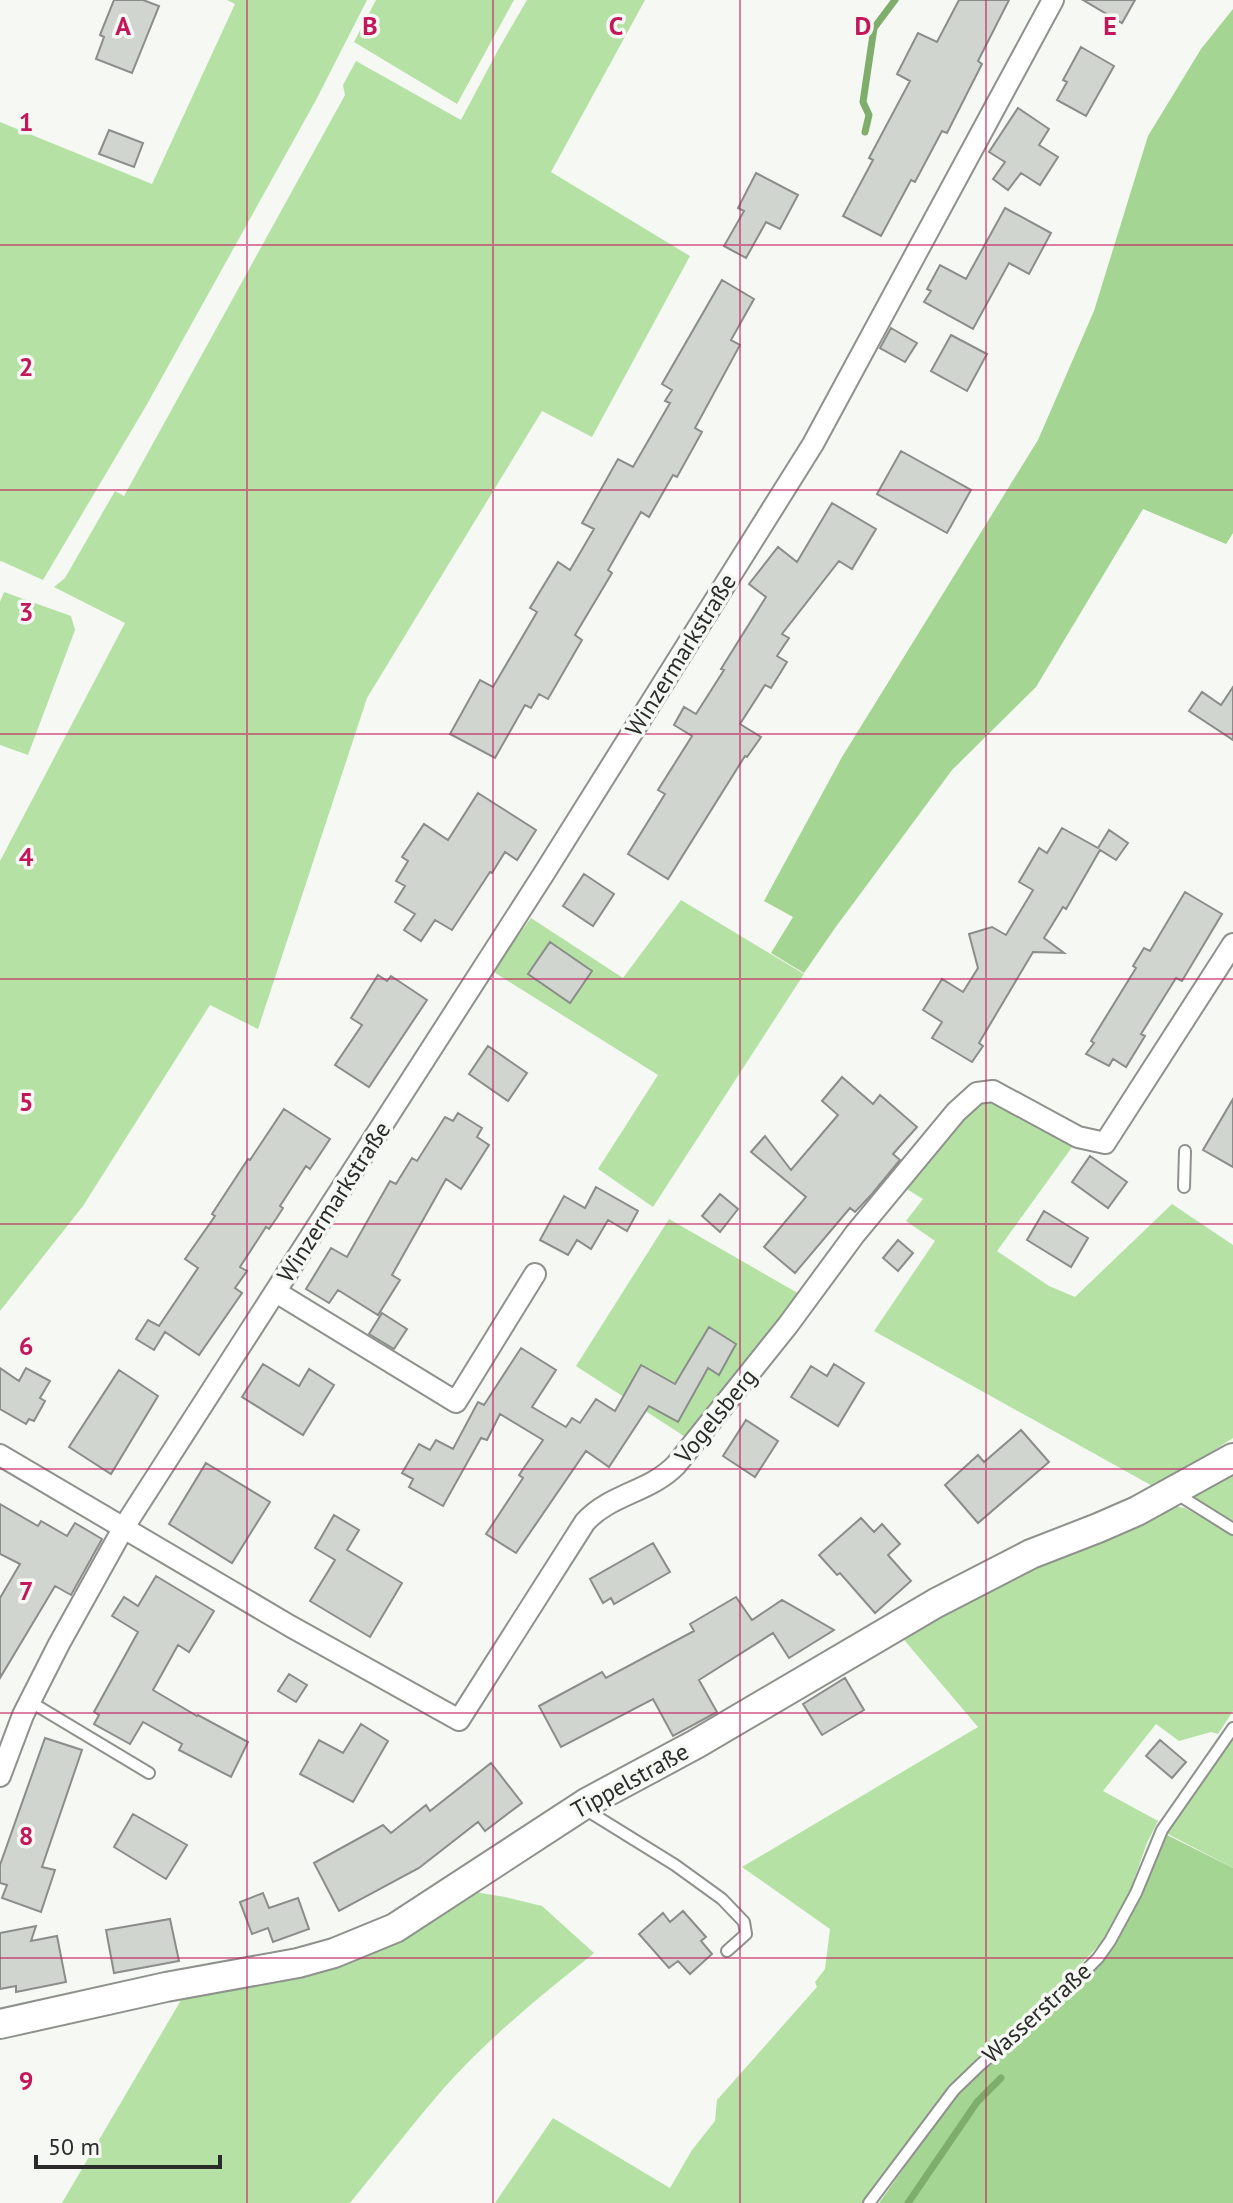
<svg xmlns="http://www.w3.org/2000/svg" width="1233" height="2203" font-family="'PT Sans',sans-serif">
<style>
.green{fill:#b5e2a4}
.forest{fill:#a4d592}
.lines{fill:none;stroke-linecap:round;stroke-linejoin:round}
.stream{stroke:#7ead6c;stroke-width:7}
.building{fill:#d1d5d0;stroke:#8a8d89;stroke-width:2}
.lane-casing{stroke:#8e918c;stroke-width:14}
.street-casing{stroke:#8e918c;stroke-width:24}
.secondary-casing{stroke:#8e918c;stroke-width:32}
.lane{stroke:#fff;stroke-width:10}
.street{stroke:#fff;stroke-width:20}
.secondary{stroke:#fff;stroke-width:28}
.grid{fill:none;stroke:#c2185b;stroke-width:2;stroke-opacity:0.55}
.labels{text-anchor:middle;stroke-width:7;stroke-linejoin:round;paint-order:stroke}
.street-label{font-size:24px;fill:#2b2c2a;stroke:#f5f8f3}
.grid-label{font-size:26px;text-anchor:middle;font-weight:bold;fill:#c2185b;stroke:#f5f8f3;stroke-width:7;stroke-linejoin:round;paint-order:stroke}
</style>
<rect width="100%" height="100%" fill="#f5f8f3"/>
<path class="green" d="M 227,0 L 367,0 L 316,100 L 146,406 L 43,580 L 1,561 L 0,562 L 0,122 L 152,184 L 235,4 Z
M 376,0 L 514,0 L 457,104 L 354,42 Z
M 527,0 L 645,0 L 551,172 L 690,256 L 592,437 L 542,411 L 367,698 L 258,1029 L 210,1005 L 83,1206 L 0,1311 L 0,861 L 125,623 L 54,587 L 65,578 L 115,491 L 124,496 L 345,95 L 343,85 L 356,61 L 461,120 L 498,50 Z
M 4,592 L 71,616 L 75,630 L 28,755 L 0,745 L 0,602 Z
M 681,900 L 804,974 L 653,1207 L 598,1169 L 658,1075 L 492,971 L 531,918 L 623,978 Z
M 987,1102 L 1002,1103 L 1075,1143 L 997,1251 L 1049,1286 L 1075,1297 L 1172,1204 L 1233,1245 L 1233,1438 L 1156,1488 L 874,1331 L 935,1241 L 906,1221 L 923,1199 L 905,1188 L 968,1110 Z
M 669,1219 L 801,1295 L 690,1440 L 576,1366 Z
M 1233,1468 L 1233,1521 L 1189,1495 Z
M 1172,1506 L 1185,1508 L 1233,1535 L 1233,1711 L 1218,1734 L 1211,1732 L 1179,1741 L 1156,1724 L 1103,1791 L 1158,1821 L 1147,1843 L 1129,1894 L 1106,1938 L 1045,2001 L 951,2086 L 869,2203 L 495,2203 L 553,2118 L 670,2188 L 692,2150 L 715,2121 L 717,2100 L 817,1987 L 815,1982 L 825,1969 L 830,1929 L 742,1867 L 978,1727 L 900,1635 L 955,1603 Z
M 1233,1732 L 1233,1868 L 1166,1833 Z
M 469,1891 L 505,1897 L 542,1906 L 594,1953 C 542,1995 488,2038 443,2089 C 411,2126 381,2165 350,2203 L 62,2203 L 184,1995 Z"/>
<path class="forest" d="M 1233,9 L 1233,533 L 1226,544 L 1143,509 L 1036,687 L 952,770 L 835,928 L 804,973 L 771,953 L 793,917 L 764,901 L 842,757 L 1038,440 L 1094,311 L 1148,136 L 1201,49 Z
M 1165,1834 L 1233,1868 L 1233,2203 L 879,2203 L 959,2091 L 1116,1940 Z"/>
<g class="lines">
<path class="stream" d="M 865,132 L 869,115 L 863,102 L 874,28 L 895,0
M 908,2203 L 977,2102 L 1001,2078"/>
</g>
<path class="building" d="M 114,0 L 143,0 L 159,6 L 132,73 L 96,59 L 104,37 L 100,35 Z
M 959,0 L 1009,0 L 978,61 L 982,64 L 947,133 L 942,131 L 915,182 L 911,180 L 881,236 L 843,216 L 873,160 L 869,158 L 910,81 L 897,74 L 918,33 L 937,42 Z
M 1083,0 L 1135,0 L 1122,23 Z
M 1081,47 L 1114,66 L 1086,116 L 1057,100 L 1067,82 L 1063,80 Z
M 1018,108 L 1049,129 L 1039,145 L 1058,157 L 1040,185 L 1021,173 L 1008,190 L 993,179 L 1005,162 L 989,152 Z
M 109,130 L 143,143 L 134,167 L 99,154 Z
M 756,173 L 798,195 L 780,229 L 766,222 L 746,258 L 724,246 L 744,211 L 738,208 Z
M 1005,208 L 1051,233 L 1029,274 L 1009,263 L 973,329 L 924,302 L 931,291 L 927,289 L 940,265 L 966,279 Z
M 722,280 L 754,299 L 731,340 L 740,345 L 695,428 L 702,432 L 677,477 L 673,475 L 649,517 L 641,512 L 608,570 L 612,573 L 575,635 L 582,640 L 548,699 L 539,694 L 531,708 L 525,705 L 495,758 L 450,734 L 480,680 L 493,687 L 537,612 L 530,608 L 558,562 L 570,570 L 594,529 L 582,523 L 618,459 L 633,467 L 670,403 L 665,401 L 672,390 L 662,384 Z
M 891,328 L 917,343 L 905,362 L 880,348 Z
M 951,335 L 987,354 L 967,391 L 931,371 Z
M 901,451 L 971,490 L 947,533 L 877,494 Z
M 832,503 L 876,529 L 852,569 L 839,561 L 782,634 L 789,638 L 777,656 L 787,662 L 771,688 L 765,685 L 740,724 L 761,737 L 747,757 L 745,756 L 668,879 L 628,854 L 665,794 L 658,790 L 692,736 L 674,725 L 684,707 L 696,714 L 724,670 L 721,669 L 766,597 L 749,584 L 778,547 L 797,562 Z
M 1233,687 L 1233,740 L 1189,711 L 1202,692 L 1221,705 Z
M 478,793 L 536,830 L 517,860 L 505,852 L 492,873 L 490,872 L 452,930 L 435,920 L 421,941 L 404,930 L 415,914 L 395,902 L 405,886 L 396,881 L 408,861 L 402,857 L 424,824 L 448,840 Z
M 1062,828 L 1098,848 L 1109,830 L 1128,843 L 1116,860 L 1100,850 L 1066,909 L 1063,907 L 1044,938 L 1064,953 L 1033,952 L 979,1043 L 983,1046 L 972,1062 L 932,1038 L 942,1022 L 923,1010 L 942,979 L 963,992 L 978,968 L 969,934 L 992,927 L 1006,935 L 1033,890 L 1019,882 L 1039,848 L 1047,853 Z
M 584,874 L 614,894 L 593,926 L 563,906 Z
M 1185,892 L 1222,914 L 1182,981 L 1176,978 L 1141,1034 L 1145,1036 L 1126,1067 L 1113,1059 L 1109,1066 L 1086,1054 L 1094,1043 L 1091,1041 L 1136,968 L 1133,966 L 1144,948 L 1150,951 Z
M 550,942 L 592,971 L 570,1003 L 528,974 Z
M 378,975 L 387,981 L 391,976 L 427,1000 L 369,1087 L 335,1065 L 362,1025 L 351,1018 Z
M 488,1046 L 527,1073 L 508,1101 L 469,1074 Z
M 842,1077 L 873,1104 L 880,1095 L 917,1127 L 893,1154 L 900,1160 L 872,1194 L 855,1212 L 850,1208 L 795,1273 L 764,1247 L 806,1197 L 751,1152 L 765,1136 L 791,1170 L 838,1115 L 822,1101 Z
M 1233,1099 L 1233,1167 L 1203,1150 Z
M 284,1109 L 330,1139 L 310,1169 L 306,1166 L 280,1206 L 283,1208 L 276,1219 L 269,1229 L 266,1227 L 240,1267 L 247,1271 L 235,1288 L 242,1293 L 199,1355 L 165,1332 L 154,1350 L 136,1339 L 148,1320 L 159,1326 L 198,1268 L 185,1259 L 215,1216 L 212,1214 L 248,1159 L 250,1160 Z
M 458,1113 L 482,1128 L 477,1137 L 489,1145 L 461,1189 L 446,1179 L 392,1275 L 400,1280 L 378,1315 L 338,1290 L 329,1303 L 306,1289 L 331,1248 L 347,1257 L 390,1181 L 396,1184 L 412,1158 L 417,1161 L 445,1117 L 453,1121 Z
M 1090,1156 L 1127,1182 L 1108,1208 L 1072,1182 Z
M 596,1187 L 638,1211 L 627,1231 L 608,1220 L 591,1249 L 577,1240 L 568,1255 L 540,1240 L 564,1196 L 585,1208 Z
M 720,1194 L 738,1209 L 720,1232 L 702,1216 Z
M 1044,1211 L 1088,1238 L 1071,1267 L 1027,1240 Z
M 898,1240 L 913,1253 L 898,1271 L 883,1258 Z
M 382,1313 L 407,1329 L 394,1349 L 369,1334 Z
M 709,1327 L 736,1344 L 719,1375 L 708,1368 L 678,1422 L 649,1406 L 609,1467 L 586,1451 L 516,1553 L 486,1534 L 523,1478 L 519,1475 L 543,1440 L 500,1414 L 487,1440 L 481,1438 L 443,1506 L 409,1487 L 413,1479 L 402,1473 L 419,1444 L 430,1450 L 436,1440 L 453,1449 L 478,1402 L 484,1405 L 521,1348 L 556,1370 L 532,1407 L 566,1427 L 572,1418 L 580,1423 L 596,1399 L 615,1411 L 641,1365 L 675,1384 Z
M 263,1364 L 299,1386 L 309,1369 L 334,1385 L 303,1435 L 242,1397 Z
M 834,1364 L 864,1383 L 838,1426 L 791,1397 L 811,1366 L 827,1376 Z
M 0,1368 L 19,1381 L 26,1368 L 50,1381 L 40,1398 L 45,1401 L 34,1421 L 29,1419 L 26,1424 L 0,1409 Z
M 119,1370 L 158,1396 L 111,1474 L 69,1447 Z
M 746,1420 L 778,1441 L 755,1477 L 723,1456 Z
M 1021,1430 L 1049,1462 L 978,1523 L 945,1485 L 978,1455 L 984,1462 Z
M 206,1463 L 270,1502 L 232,1563 L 169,1524 Z
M 0,1504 L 38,1526 L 41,1521 L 67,1536 L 75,1523 L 102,1539 L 71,1595 L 55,1586 L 0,1678 L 0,1598 L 20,1564 L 0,1554 Z
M 334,1515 L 359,1530 L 347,1550 L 402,1583 L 370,1637 L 310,1601 L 335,1560 L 315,1548 Z
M 861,1518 L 874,1532 L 882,1524 L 900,1544 L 888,1555 L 911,1581 L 875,1613 L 840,1573 L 837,1575 L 819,1555 Z
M 653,1543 L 670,1572 L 614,1604 L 611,1598 L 603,1603 L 590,1579 Z
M 156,1576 L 214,1611 L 189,1652 L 178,1645 L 153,1690 L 197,1716 L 198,1715 L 248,1742 L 231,1777 L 179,1750 L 182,1744 L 143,1722 L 130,1744 L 94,1724 L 99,1715 L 94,1712 L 138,1632 L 112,1616 L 124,1597 L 138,1606 Z
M 736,1597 L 752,1620 L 782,1600 L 834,1630 L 789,1658 L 773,1633 L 699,1680 L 717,1712 L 673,1736 L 653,1699 L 561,1747 L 539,1706 L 602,1672 L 606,1678 L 694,1631 L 690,1624 Z
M 289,1674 L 307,1685 L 296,1702 L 278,1691 Z
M 845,1678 L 864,1710 L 822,1735 L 803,1704 Z
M 361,1724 L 388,1741 L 353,1802 L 300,1774 L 319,1740 L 343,1753 Z
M 45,1738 L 82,1750 L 42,1867 L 55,1870 L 41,1912 L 2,1898 L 7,1885 L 0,1883 L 0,1865 Z
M 1160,1740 L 1186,1762 L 1172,1778 L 1146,1756 Z
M 491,1763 L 522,1803 L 485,1831 L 478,1822 L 419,1868 L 339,1911 L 314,1863 L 383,1825 L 391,1833 L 426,1805 L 430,1811 Z
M 133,1814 L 187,1845 L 166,1879 L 114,1847 Z
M 263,1893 L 269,1908 L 298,1898 L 309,1929 L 273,1942 L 268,1928 L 252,1934 L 240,1902 Z
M 683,1911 L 706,1937 L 701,1941 L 712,1954 L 690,1974 L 678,1961 L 669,1968 L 639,1934 L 663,1913 L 670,1922 Z
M 170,1919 L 179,1961 L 114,1973 L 106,1930 Z
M 36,1926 L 31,1941 L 57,1936 L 66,1982 L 16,1992 L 16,1986 L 0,1989 L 0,1933 Z"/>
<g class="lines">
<g class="lane-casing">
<path id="lane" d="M 1184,1187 L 1185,1151
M 1177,1494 L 1233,1529
M 29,1701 L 149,1773
M 583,1808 L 675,1865 L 722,1899 L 744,1922 L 746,1934 L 727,1951
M 869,2203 L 954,2090 L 980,2065 L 1058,1998 L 1098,1958 L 1110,1941 L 1136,1893 L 1162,1830 L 1233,1728"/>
</g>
<g class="street-casing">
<path id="street" d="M 276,1292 L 456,1402 L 535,1274
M 0,1455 L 290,1626 L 459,1720 L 585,1522 C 610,1494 650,1492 676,1465 L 788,1325 L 855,1234 L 956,1112 L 977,1093 L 993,1091 L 1078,1137 L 1105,1143 L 1233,944
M 0,1776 L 23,1715 L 59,1644 L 124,1527 L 543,875 L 813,444 L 1053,0"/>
</g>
<g class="secondary-casing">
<path id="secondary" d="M 0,2024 L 166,1987 L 298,1963 L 334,1953 L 395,1928 L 588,1802 L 696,1744 L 936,1603 L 1031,1554 L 1098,1528 L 1137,1511 L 1233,1458"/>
</g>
<use href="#lane" class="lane"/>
<use href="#street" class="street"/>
<use href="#secondary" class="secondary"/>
</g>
<path class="grid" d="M 247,0 L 247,2203M 493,0 L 493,2203M 740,0 L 740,2203M 986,0 L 986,2203M 0,245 L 1233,245M 0,490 L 1233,490M 0,734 L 1233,734M 0,979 L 1233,979M 0,1224 L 1233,1224M 0,1469 L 1233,1469M 0,1713 L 1233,1713M 0,1958 L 1233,1958"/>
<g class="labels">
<g class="street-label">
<text transform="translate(681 655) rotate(-58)" y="8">Winzermarkstraße</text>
<text transform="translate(334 1202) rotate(-57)" y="8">Winzermarkstraße</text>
<text transform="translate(716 1416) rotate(-51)" y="8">Vogelsberg</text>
<text transform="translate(630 1781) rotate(-29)" y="8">Tippelstraße</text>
<text transform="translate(1037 2013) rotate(-42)" y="8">Wasserstraße</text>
</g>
</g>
<g class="grid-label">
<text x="123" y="35">A</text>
<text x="370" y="35">B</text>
<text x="616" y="35">C</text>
<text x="863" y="35">D</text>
<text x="1110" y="35">E</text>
<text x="26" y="131">1</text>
<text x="26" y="376">2</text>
<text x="26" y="621">3</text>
<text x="26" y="866">4</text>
<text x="26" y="1111">5</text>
<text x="26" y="1355">6</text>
<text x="26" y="1600">7</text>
<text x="26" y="1845">8</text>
<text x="26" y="2090">9</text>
</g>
<path d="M36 2155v12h184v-12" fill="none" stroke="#2b2c2a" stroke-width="4"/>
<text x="48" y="2155" font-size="24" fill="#2b2c2a" stroke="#f5f8f3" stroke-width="6" paint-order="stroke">50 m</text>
</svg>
